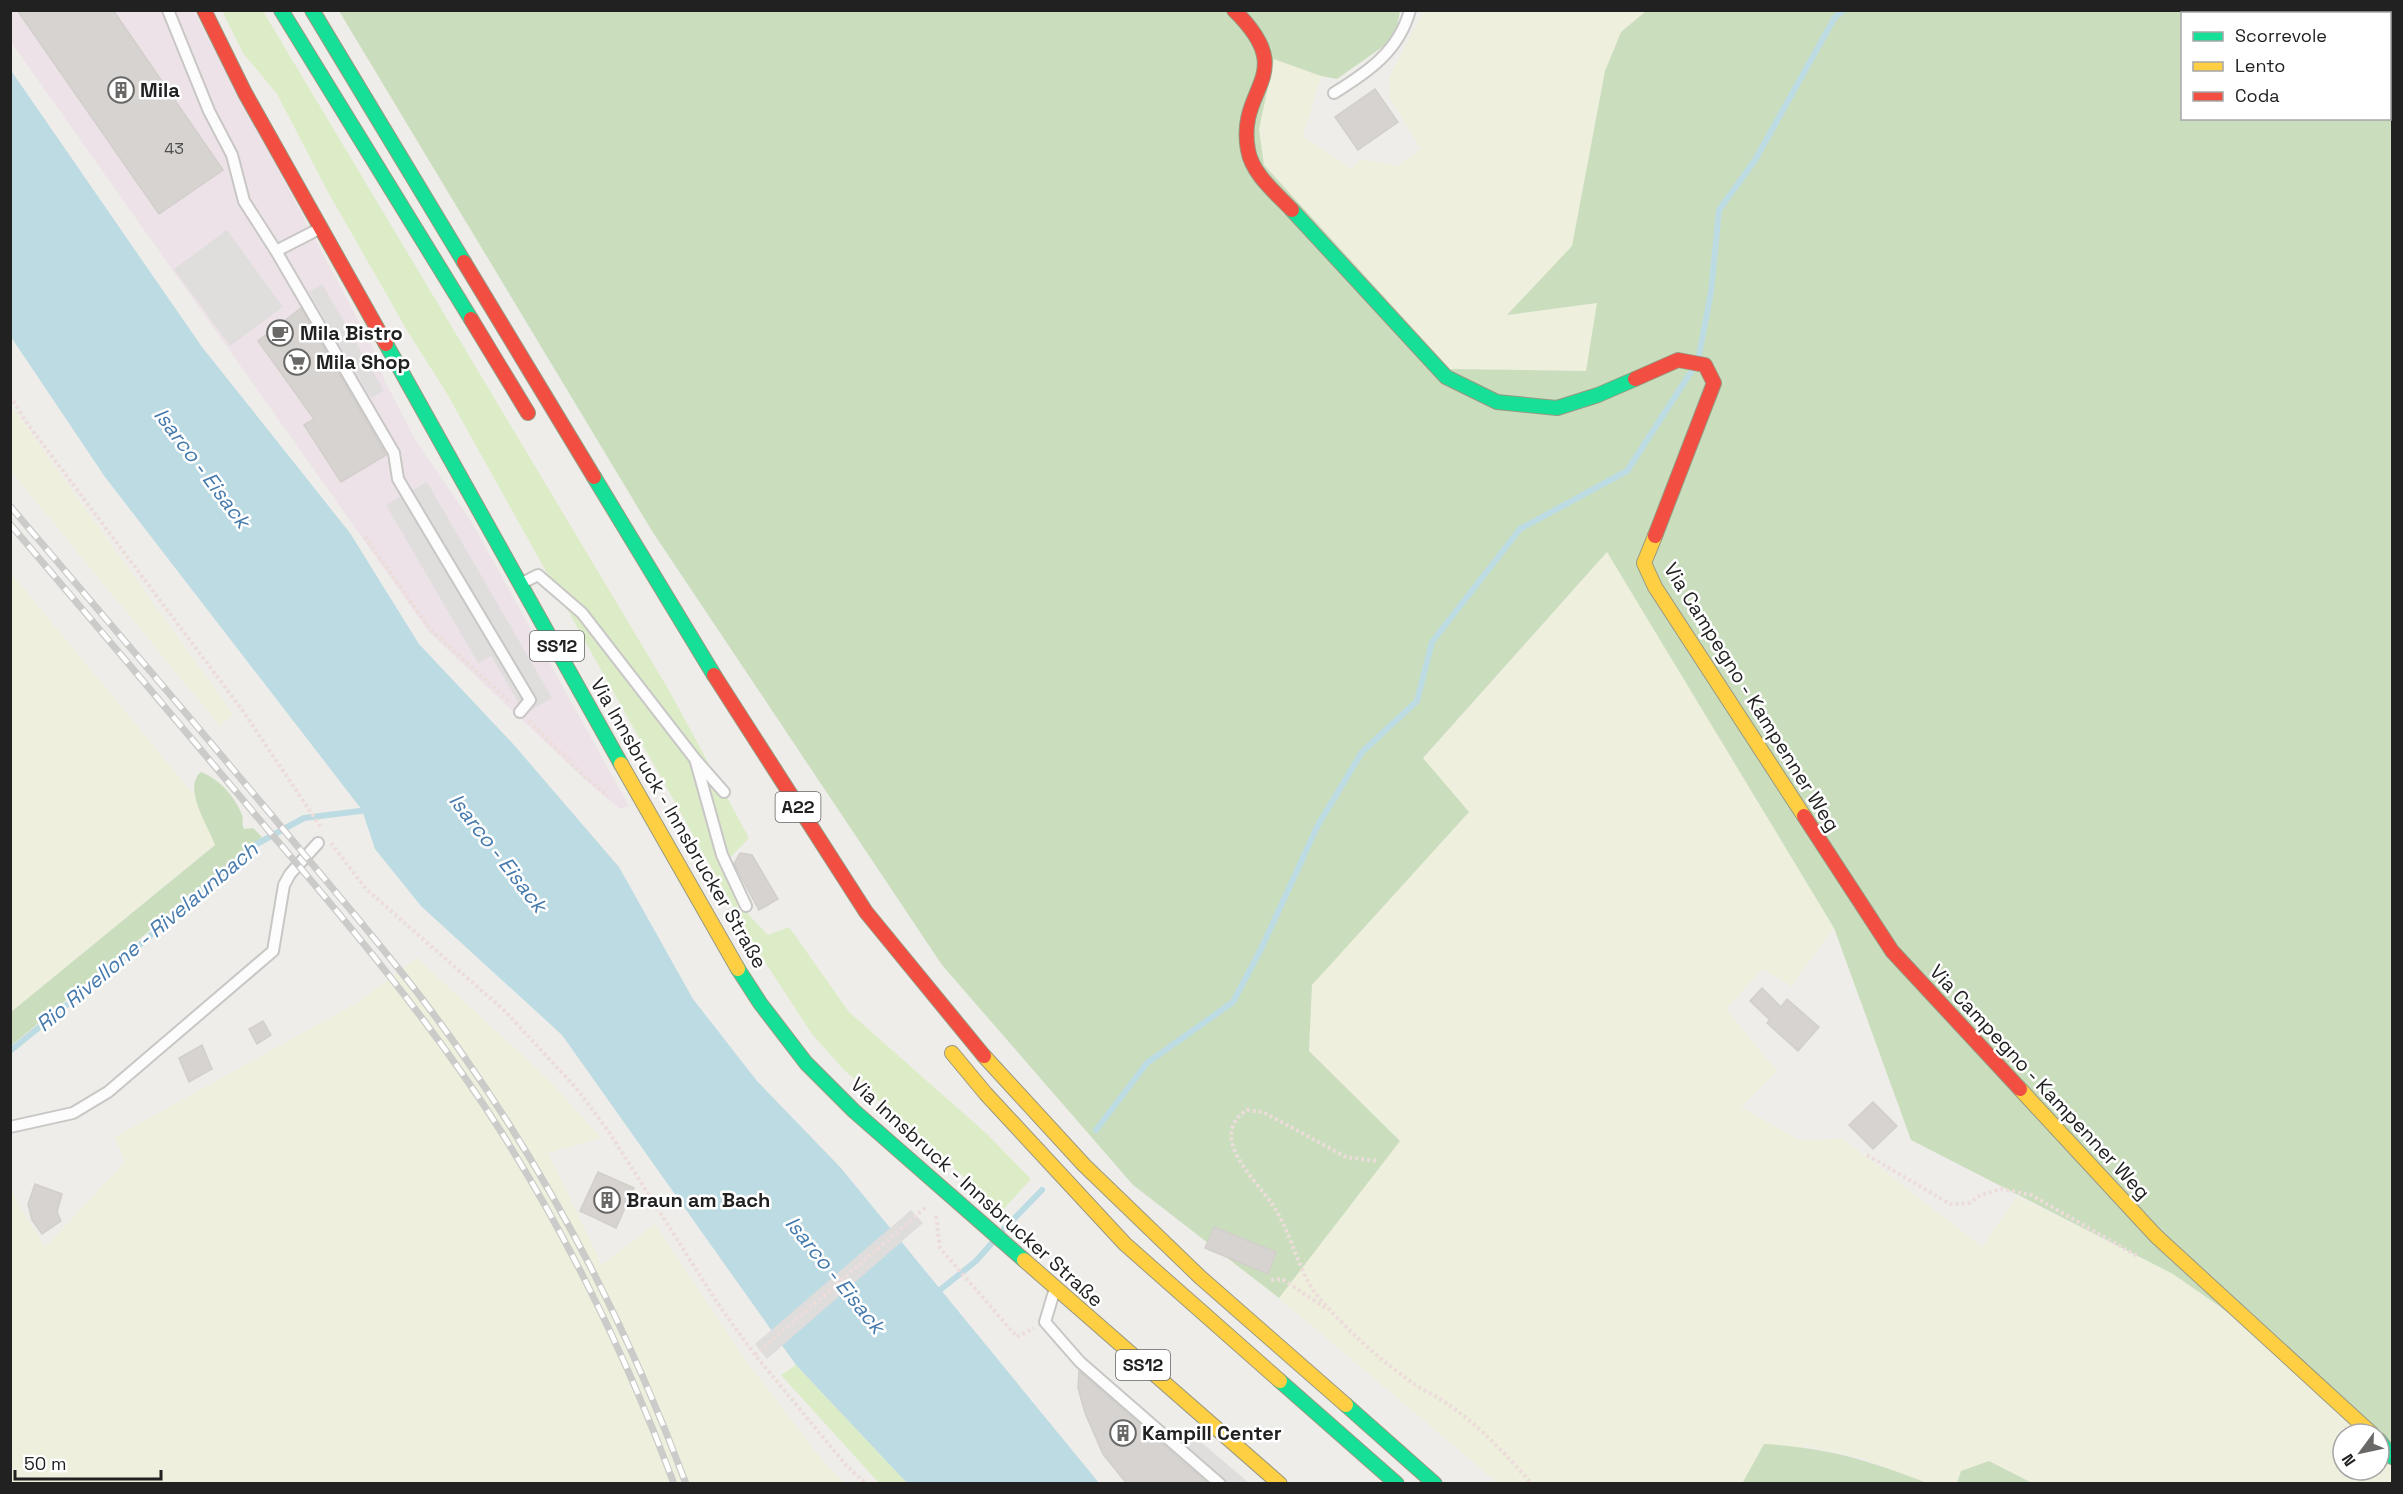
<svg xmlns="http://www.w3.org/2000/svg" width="2403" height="1494" font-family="'Space Grotesk',sans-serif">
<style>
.industrial{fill:#ece2e8}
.farmland{fill:#eeefdc}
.grass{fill:#dcecc7}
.forest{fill:#cadebe;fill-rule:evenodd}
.parking{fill:#dfdedd}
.water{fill:#bddbe3}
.pier{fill:#dedddc}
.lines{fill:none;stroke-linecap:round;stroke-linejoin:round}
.stream{stroke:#bddbe3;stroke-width:6}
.building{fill:#d6d3d0;stroke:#d2cfcb;stroke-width:1.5}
.lane-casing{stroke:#c8c7c5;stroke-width:14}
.fast-casing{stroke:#989980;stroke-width:16}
.slow-casing{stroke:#989980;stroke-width:16}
.jam-casing{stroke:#989980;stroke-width:16}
.path{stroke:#ecdcda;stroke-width:4;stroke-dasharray:3 3;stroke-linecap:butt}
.lane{stroke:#fdfcfc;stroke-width:10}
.fast{stroke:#16e098;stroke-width:14}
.slow{stroke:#ffcf43;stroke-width:14}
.jam{stroke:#f24e42;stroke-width:14}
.rail-casing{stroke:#cbcbca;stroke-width:7}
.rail{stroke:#fff;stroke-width:4.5;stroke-dasharray:14;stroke-linecap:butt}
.labels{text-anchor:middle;stroke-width:5;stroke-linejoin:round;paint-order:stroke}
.number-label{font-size:16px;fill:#4e4e4d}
.shield{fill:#fff;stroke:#646464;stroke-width:1.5}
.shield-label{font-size:18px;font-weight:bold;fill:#212121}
.poi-label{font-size:20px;font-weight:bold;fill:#212121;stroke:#fff;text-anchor:start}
.street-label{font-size:20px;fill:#212121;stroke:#fff}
.water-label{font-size:21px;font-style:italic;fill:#467aac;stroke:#fff}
</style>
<rect width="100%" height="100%" fill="#efede9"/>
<path class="industrial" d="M 10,11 L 194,11 L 373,348 L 385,381 L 416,441 L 471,521 L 629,806 L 620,809 L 589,783 L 429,632 L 11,42 Z"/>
<path class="farmland" d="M 1424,11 L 1646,11 L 1621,32 L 1605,71 L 1572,246 L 1508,315 L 1598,303 L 1586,371 L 1450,369 L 1264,165 L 1259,129 L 1274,58 L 1321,76 L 1303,136 L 1351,169 L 1360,159 L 1397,166 L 1421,149 L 1390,98 L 1389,77 Z
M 10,404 L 233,714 L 220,726 L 11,471 Z
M 1607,552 L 1834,928 L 1791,986 L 1763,969 L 1726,1009 L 1777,1071 L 1741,1107 L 1799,1140 L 1843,1139 L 1982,1247 L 2017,1196 L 2173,1274 L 2239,1320 L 2363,1434 L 2343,1434 L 2343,1470 L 2379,1470 L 2379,1448 L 2392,1463 L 2392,1483 L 2032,1483 L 1989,1461 L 1961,1471 L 1957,1483 L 1927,1483 L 1861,1458 L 1806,1446 L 1743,1482 L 1746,1483 L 1498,1483 L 1279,1298 L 1400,1141 L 1309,1051 L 1312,985 L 1469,812 L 1423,759 Z
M 10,572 L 195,796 L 215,844 L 11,1012 Z
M 417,958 L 548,1079 L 601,1138 L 548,1153 L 602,1265 L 655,1224 L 743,1357 L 826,1465 L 845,1483 L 11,1483 L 11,1191 L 45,1247 L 125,1162 L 115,1137 L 357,1003 Z"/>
<path class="grass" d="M 222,11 L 263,11 L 670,692 L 749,838 L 722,866 L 748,914 L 768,935 L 789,927 L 849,1012 L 987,1134 L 1031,1179 L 1002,1211 L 843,1069 L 812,1034 L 759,953 L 446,392 L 408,332 L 328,192 L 277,94 L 243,53 Z
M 796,1365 L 907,1483 L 879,1483 L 781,1375 Z"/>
<path class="forest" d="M 339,11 L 1400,11 L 1395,38 L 1337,79 L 1321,76 L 1274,59 L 1259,129 L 1264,165 L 1450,369 L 1586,371 L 1597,303 L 1507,315 L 1572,246 L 1605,71 L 1621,32 L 1646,11 L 2392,11 L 2392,1463 L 2239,1320 L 2173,1274 L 1911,1140 L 1834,928 L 1607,552 L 1423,758 L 1469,812 L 1312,985 L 1309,1051 L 1400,1141 L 1279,1298 L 1133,1185 L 942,965 L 652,531 ZM 2182,14 L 2390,14 L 2390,118 L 2182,118 Z
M 201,772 C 219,779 235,796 242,815 C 244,820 241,823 244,829 L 253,828 L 262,837 L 11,1046 L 11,1012 L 215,845 C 208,825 182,788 201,772 Z
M 1764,1444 C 1828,1448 1868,1460 1927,1483 L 1746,1483 L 1743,1482 Z
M 1989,1461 L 2032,1483 L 1957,1483 L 1961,1471 Z"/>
<path class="parking" d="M 227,230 L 283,307 L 230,346 L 174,269 Z
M 322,284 L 384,391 L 371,398 L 309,292 Z
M 427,482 L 552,698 L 525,714 L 491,656 L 478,663 L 386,505 Z
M 1187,1430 L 1249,1483 L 1227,1483 L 1177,1441 Z"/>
<path class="water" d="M 10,69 L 202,347 L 350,533 L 419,644 L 514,745 L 619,867 L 693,999 L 757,1081 L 841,1168 L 1099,1483 L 907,1483 L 796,1365 L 562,1035 L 421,906 L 375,849 L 362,810 L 105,477 L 11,337 Z"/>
<path class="pier" d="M 911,1210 L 923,1223 L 767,1359 L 755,1344 Z"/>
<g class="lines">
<path class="stream" d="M 1699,355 L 1711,292 L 1719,210 L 1755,160 L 1835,17 L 1844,10
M 10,1051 L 127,956 L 253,846 L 304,818 L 368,810
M 1096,1130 L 1147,1063 L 1233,1002 L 1261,949 L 1318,825 L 1362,752 L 1417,701 L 1432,642 L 1520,529 L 1627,471 L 1691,372
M 1004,1229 L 1042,1190
M 935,1294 L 976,1261 L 992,1243"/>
</g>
<path class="building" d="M 17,10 L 113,10 L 223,170 L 159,214 Z
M 1375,89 L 1398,122 L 1358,150 L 1335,117 Z
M 301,308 L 386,455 L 341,482 L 304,425 L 314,419 L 258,341 Z
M 740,853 L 752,855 L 778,899 L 759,910 L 734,864 Z
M 1762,988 L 1781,1007 L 1787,999 L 1819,1027 L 1798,1051 L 1767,1023 L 1770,1020 L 1750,1001 Z
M 263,1021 L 271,1035 L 257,1044 L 249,1029 Z
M 202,1045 L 212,1069 L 189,1082 L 179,1058 Z
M 1873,1102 L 1897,1126 L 1873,1149 L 1849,1125 Z
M 598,1172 L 634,1188 L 616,1228 L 580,1211 Z
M 35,1184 L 62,1194 L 57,1212 L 61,1221 L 42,1234 L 32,1220 L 28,1204 Z
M 1214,1227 L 1276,1252 L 1268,1274 L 1205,1248 Z
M 1079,1371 L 1208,1484 L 1127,1484 L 1103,1454 L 1085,1413 L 1078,1388 Z"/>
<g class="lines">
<g class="lane-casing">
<path id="lane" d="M 168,10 L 209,111 L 232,155 L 244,201 L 276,251
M 1334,93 C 1368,72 1399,51 1410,10
M 317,230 L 276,251 L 394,453 L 398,479 L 530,700 L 520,712
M 522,583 L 538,575 L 582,613 L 695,759 L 724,792
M 696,762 L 722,855 L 746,906
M 10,1127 L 73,1113 L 108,1092 L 273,951 L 284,885 L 290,874 L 318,843
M 1054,1292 L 1045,1322 L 1080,1362 L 1220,1484"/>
</g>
<g class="fast-casing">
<path id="fast" d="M 281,10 L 471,319
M 312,10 L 464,262
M 1292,210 L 1446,377 L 1497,402 L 1557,408 L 1598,395 L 1635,379
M 386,344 L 621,764
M 594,477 L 714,675
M 738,969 L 760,1003 L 806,1063 L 854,1111 L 1024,1260
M 1280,1381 L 1397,1484
M 1346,1405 L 1435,1484
M 2379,1440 L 2392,1457"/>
</g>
<g class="slow-casing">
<path id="slow" d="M 1655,536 L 1644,563 L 1655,587 L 1804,816
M 621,764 L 738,969
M 952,1053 L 986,1094 L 1125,1244 L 1280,1381
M 984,1056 L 1084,1165 L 1200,1277 L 1346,1405
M 2020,1089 L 2156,1236 L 2372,1434
M 1024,1260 L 1280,1484"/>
</g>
<g class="jam-casing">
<path id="jam" d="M 204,10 L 245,93 L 386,344
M 1234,10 C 1301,76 1236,86 1248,150 C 1252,174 1276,193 1292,210
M 464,262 L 594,477
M 471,319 L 528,413
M 1635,379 L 1678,360 L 1705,365 L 1714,383 L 1655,536
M 714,675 L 866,912 L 984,1056
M 1804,816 L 1892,951 L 2020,1089"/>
</g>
<path class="path" d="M 10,396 L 27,423 L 243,711 L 322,829
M 365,537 L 430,629 L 511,703
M 529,721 L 585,777 L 608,796
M 331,843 L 366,889 L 506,1012 L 576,1088 L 609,1132 L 718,1304 L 755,1355 L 846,1465 L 866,1484
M 1867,1155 L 1950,1204 L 1969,1203 L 1981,1195 L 2001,1189 L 2031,1195 L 2139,1257
M 1376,1161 L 1346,1157 L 1263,1112 L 1247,1110 C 1207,1136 1254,1178 1272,1204 C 1293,1234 1297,1274 1322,1301 C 1347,1330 1379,1359 1410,1381 C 1422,1390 1437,1396 1449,1405 C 1480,1426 1507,1456 1532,1484
M 936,1216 L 940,1248 L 1017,1337 L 1034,1328
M 1271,1280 L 1282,1279 L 1327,1309
M 755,1355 L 927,1206"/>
<use href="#lane" class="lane"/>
<use href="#fast" class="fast"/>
<use href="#slow" class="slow"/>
<use href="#jam" class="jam"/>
<g class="rail-casing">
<path id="rail" d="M 10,506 C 105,618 200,729 293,841 C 352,912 413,982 465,1058 C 557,1190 630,1333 686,1484
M 10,524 C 97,626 183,728 269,831 C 351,927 432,1023 500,1130 C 570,1241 628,1360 674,1484"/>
</g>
<use href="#rail" class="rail"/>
</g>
<defs>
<g id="building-ring" transform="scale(1.35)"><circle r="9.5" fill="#fff" stroke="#696867" stroke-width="1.5"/><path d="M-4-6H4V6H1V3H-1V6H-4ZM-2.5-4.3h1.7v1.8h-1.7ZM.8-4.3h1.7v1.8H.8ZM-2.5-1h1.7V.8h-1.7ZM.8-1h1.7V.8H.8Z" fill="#696867"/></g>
<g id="cafe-ring" transform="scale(1.35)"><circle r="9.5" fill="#fff" stroke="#696867" stroke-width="1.5"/><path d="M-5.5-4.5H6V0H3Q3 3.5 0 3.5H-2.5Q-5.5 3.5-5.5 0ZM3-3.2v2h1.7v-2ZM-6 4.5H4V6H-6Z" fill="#696867"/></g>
<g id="supermarket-ring" transform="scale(1.35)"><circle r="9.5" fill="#fff" stroke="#696867" stroke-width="1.5"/><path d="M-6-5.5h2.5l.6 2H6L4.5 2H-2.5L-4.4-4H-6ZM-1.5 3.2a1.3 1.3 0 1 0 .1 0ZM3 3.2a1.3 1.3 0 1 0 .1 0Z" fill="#696867"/></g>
</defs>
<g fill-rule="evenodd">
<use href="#building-ring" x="121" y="90"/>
<use href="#cafe-ring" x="280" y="333"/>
<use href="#supermarket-ring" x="297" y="362"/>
<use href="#building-ring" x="607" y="1200"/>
<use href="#building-ring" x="1123" y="1433"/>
</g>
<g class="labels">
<g class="number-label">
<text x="174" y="154">43</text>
</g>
<g class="shield">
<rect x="530" y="631" width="54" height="30" rx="4.5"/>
<rect x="775.5" y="792" width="45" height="30" rx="4.5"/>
<rect x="1116" y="1350" width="54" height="30" rx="4.5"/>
</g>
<g class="shield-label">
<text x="557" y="652">SS12</text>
<text x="798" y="813">A22</text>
<text x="1143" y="1371">SS12</text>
</g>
<g class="poi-label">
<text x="140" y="97">Mila</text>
<text x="300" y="340">Mila Bistro</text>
<text x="316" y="369">Mila Shop</text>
<text x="626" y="1207">Braun am Bach</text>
<text x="1142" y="1440">Kampill Center</text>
</g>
<g class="street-label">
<text transform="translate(1752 697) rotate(58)" y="7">Via Campegno - Kampenner Weg</text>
<text transform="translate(679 823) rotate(60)" y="7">Via Innsbruck - Innsbrucker Straße</text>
<text transform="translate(2040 1082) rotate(47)" y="7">Via Campegno - Kampenner Weg</text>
<text transform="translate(977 1192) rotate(42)" y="7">Via Innsbruck - Innsbrucker Straße</text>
</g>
<g class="water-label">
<text transform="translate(202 468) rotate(53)" y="7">Isarco - Eisack</text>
<text transform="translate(498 853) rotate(52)" y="7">Isarco - Eisack</text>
<text transform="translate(147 937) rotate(-40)" y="7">Rio Rivellone - Rivelaunbach</text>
<text transform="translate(835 1275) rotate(51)" y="7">Isarco - Eisack</text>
</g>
</g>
<rect width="2403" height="1494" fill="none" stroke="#212121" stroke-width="24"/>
<rect x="2181" y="12" width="210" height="108" fill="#ffffff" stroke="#a6a6a6" stroke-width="1.5"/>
<rect x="2193" y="32" width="30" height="9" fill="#16e098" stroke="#a6a6a6" stroke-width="1.5"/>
<text x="2235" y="42" font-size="18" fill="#212121">Scorrevole</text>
<rect x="2193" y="62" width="30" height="9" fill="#ffcf43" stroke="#a6a6a6" stroke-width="1.5"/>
<text x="2235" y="72" font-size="18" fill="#212121">Lento</text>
<rect x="2193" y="92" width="30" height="9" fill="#f24e42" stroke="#a6a6a6" stroke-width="1.5"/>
<text x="2235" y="102" font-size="18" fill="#212121">Coda</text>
<g transform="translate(2361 1452) rotate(237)"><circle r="28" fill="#ffffff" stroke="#a6a6a6" stroke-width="1.5"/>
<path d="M0-4.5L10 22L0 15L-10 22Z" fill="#696867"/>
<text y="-9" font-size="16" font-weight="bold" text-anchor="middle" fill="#212121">N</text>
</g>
<path d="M15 1470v9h146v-9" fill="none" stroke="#212121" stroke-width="3"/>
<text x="24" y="1470" font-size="18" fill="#212121" stroke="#ffffff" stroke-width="4.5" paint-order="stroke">50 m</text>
</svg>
